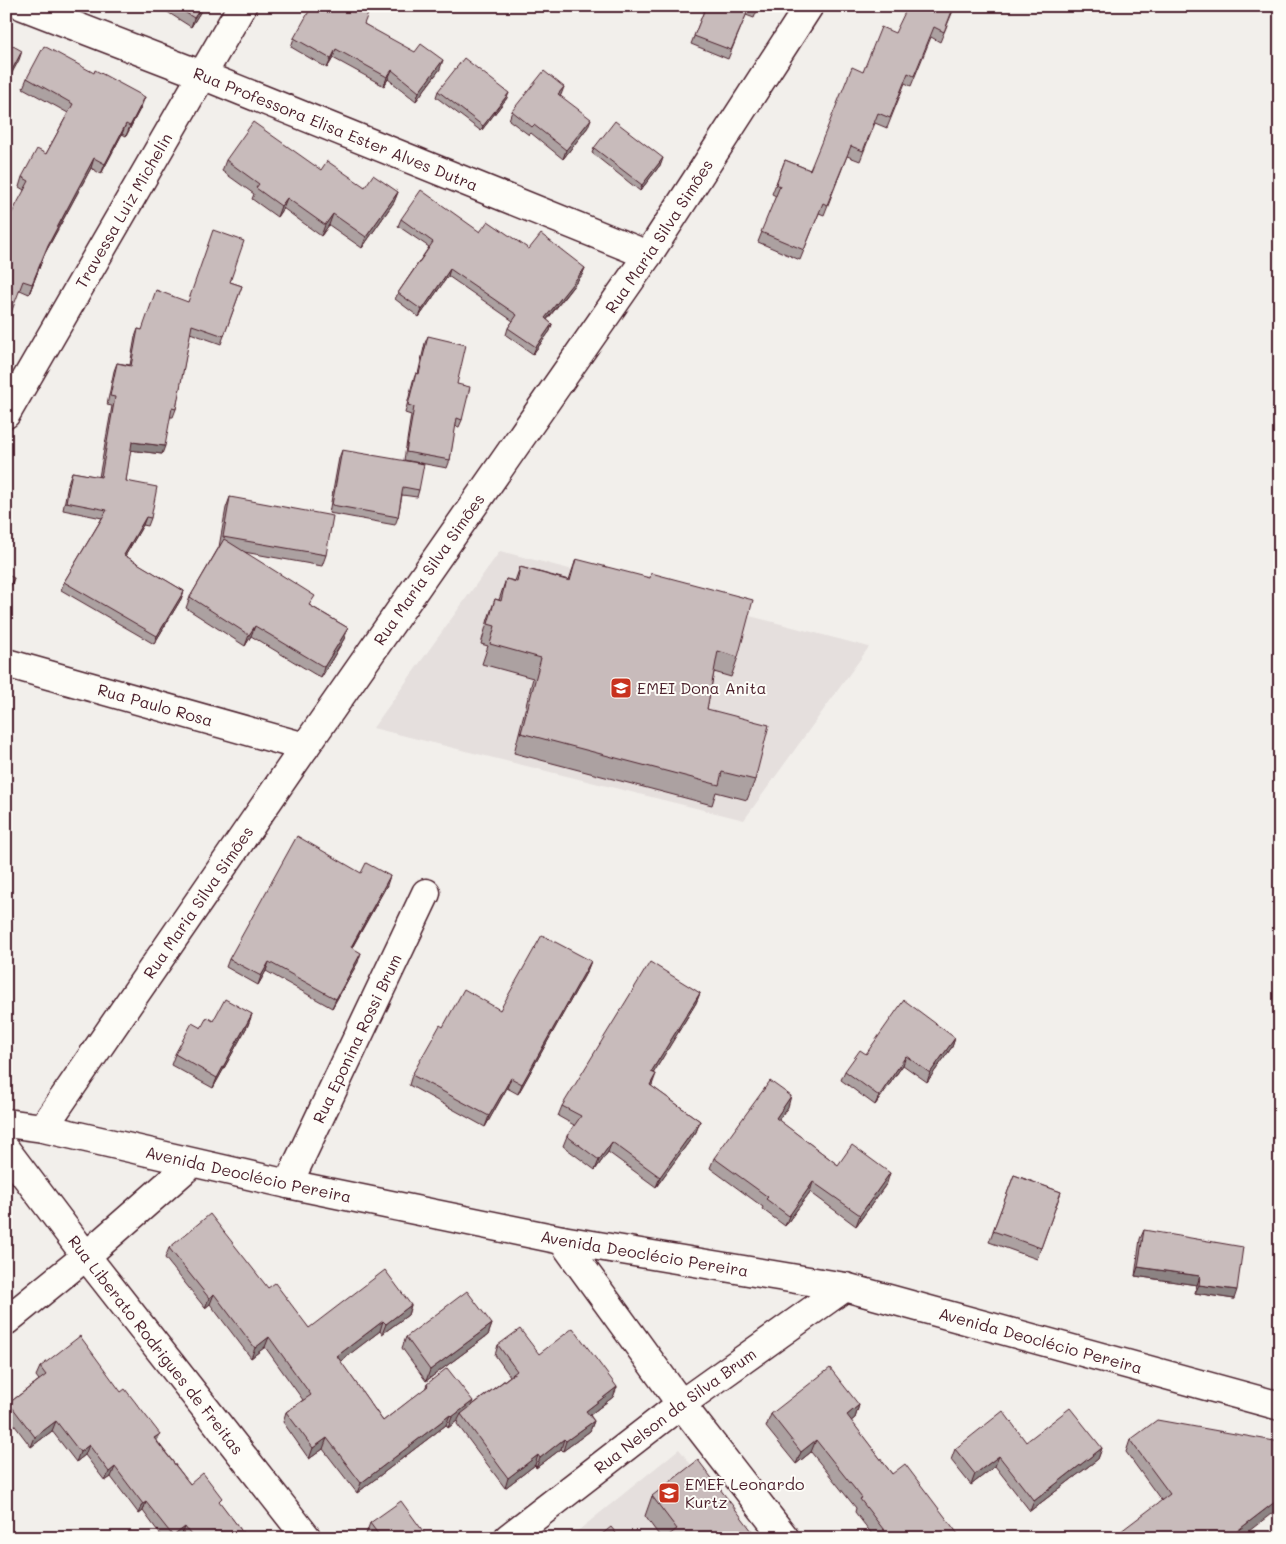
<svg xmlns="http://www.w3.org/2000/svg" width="1286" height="1544" font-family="Mali,sans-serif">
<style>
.built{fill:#e5dfdd}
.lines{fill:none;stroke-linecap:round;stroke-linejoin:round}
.minor-casing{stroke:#4a1f2b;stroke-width:31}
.tertiary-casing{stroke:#4a1f2b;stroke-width:31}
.minor{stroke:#fdfcf7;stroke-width:28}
.tertiary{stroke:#fdfcf7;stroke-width:28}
.wall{fill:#aca1a1;stroke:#4a1f2b}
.shaded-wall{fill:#8c8383;stroke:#4a1f2b}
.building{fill:#c8bbbb;stroke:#4a1f2b}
.labels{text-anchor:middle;stroke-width:4;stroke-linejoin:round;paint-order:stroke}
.street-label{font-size:16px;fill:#4a1f2b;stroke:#fdfcf7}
.poi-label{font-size:16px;fill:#4a1f2b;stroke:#fdfcf7;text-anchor:start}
</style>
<rect width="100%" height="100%" fill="#f2efeb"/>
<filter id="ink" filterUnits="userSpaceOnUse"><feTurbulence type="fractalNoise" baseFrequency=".02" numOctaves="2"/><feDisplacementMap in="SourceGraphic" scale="10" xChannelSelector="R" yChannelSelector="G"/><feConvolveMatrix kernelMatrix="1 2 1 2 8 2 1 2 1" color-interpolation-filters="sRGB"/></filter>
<g filter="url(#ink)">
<path class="built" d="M 500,551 L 869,647 L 744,820 L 373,728 Z
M 679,1449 L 747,1538 L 569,1538 Z"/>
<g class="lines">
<g class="minor-casing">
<g id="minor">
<path id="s1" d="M 23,6 L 202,75 L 648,255"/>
<path id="s2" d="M 6,414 L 242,6"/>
<path id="s3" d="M 6,663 L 305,747"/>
<path id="s4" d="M 43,1128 L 305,747 L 648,255 L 809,6"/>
<path id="s5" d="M 6,1150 L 86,1256 L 307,1538"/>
<path id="s6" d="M 288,1184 L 426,893"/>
<path d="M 562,1240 L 681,1404 L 785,1538"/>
<path d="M 6,1321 L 86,1256 L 192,1163"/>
<path id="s7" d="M 508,1538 L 681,1404 L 845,1287"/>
</g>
</g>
<g class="tertiary-casing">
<g id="tertiary">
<path id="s8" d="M 6,1123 L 43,1128 L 288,1184 L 562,1240 L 845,1287 L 1280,1406"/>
</g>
</g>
<use href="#minor" class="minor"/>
<use href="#tertiary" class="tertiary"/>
</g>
<path class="wall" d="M 158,6 L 204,6 L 191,27 Z
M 706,6 L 759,6 L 754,18 L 746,15 L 728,59 L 691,44 Z
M 955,6 L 940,42 L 931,37 L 911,86 L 905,83 L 887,128 L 875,123 L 860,161 L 847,156 L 824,215 L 819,213 L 800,260 L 758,242 L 776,196 L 772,194 L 785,160 L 810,170 L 863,72 L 895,33 Z
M 364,24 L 440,69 L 416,101 L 388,79 L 384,86 L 333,58 L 327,68 L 291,47 L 294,38 Z
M 27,78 L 141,107 L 126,136 L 122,134 L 101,174 L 91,168 L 44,255 L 29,294 L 20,290 L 24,190 L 19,187 L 22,177 L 46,154 L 68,113 L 23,88 Z
M 438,91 L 507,98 L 481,131 L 436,97 Z
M 560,96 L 588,127 L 563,159 L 531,133 L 529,135 L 509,120 L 512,111 Z
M 594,148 L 661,164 L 640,191 L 592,153 Z
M 226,160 L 321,170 L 365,187 L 398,192 L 394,202 L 362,248 L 329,225 L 321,236 L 283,208 L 277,217 L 252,199 L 254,194 L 222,171 Z
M 401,219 L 480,232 L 585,268 L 582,275 L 547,320 L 552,324 L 550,331 L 533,354 L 506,335 L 508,328 L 513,321 L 448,276 L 419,317 L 395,299 L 398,293 L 429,247 L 398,226 Z
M 230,282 L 242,286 L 221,344 L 190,333 L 176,409 L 173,417 L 170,417 L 162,454 L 130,450 L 126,481 L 151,518 L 148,526 L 143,525 L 125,556 L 184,591 L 181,599 L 154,644 L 61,590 L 64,582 L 102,518 L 63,510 L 69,480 L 72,472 L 99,477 L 112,406 L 107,405 L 114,371 L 117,363 L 130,365 L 135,337 L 138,329 L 142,330 L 188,302 Z
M 428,336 L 457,384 L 462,420 L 459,427 L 455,426 L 450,460 L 447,468 L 404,460 L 411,415 L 405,413 L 413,381 L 416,373 L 418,374 L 425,343 Z
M 342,450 L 419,490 L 417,497 L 402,495 L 398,517 L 395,525 L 329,513 L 339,458 Z
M 230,497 L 326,555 L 322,566 L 244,552 L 311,606 L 348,628 L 344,639 L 321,678 L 251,636 L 245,646 L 186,608 L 190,597 L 219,547 L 226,508 Z
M 576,559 L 738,657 L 731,677 L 714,672 L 707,709 L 755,780 L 747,800 L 716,792 L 712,805 L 514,753 L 533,678 L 482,664 L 488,646 L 481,644 L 488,619 L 495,599 L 499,600 L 506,579 L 515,581 L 520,567 L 569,580 Z
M 361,873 L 387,885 L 352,948 L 358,962 L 332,1008 L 266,971 L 258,985 L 226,967 L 229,959 Z
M 591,961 L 587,971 L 518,1094 L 507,1088 L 485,1127 L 409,1085 L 412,1075 L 443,1027 L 500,1010 Z
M 700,993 L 696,1003 L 653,1073 L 652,1085 L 651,1086 L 700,1121 L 696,1132 L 656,1187 L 608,1152 L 595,1170 L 563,1146 L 567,1136 L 574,1125 L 558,1116 L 562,1106 Z
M 252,1014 L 248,1025 L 213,1088 L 171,1065 L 175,1054 L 201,1028 L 213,1021 Z
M 955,1038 L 952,1047 L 927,1082 L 903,1065 L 875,1105 L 841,1080 L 845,1071 L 866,1054 Z
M 788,1107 L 778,1120 L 838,1165 L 887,1183 L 856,1226 L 810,1192 L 785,1226 L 762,1209 L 763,1207 L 710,1168 L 714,1158 Z
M 1014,1175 L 1061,1192 L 1037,1259 L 989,1242 Z
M 1144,1230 L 1234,1299 L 1195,1293 L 1197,1285 L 1135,1276 L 1140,1239 Z
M 169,1248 L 268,1288 L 309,1328 L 411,1305 L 408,1315 L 382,1334 L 380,1331 L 340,1361 L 383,1421 L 425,1389 L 427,1384 L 471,1406 L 510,1376 L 495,1355 L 498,1345 L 539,1354 L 617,1387 L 613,1397 L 590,1415 L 594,1421 L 590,1431 L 563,1451 L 561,1449 L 536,1468 L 535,1465 L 505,1488 L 457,1424 L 458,1420 L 448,1428 L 446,1425 L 357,1493 L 323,1449 L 309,1459 L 283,1422 L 286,1412 L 303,1400 L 265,1347 L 251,1358 L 210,1304 L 205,1308 L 165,1258 Z
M 492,1324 L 488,1335 L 426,1381 L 402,1348 L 406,1337 Z
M 40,1367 L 157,1441 L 190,1484 L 220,1503 L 247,1538 L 183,1538 L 182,1536 L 180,1538 L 163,1538 L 143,1511 L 139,1514 L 111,1477 L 105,1481 L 85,1455 L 76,1462 L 52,1431 L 31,1447 L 6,1414 L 6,1410 L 9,1403 L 39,1380 L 36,1376 Z
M 859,1405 L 855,1418 L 851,1421 L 892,1474 L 961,1538 L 875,1538 L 855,1512 L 856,1508 L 811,1452 L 796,1464 L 766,1427 L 771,1414 Z
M 1130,1440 L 1240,1538 L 1161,1500 L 1126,1452 Z
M 1026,1442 L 1102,1448 L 1098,1459 L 1030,1511 L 995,1466 L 971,1485 L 951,1460 L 955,1449 Z
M 652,1496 L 754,1538 L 661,1538 L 645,1516 Z
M 370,1523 L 428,1538 L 369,1538 L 366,1534 Z"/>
<path class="shaded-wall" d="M 202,6 L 204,6 L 191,27 L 194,18 Z
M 336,49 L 333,58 L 327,68 L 331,59 Z
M 22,51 L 19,60 L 6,84 L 6,81 Z
M 443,60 L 440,69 L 416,101 L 419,92 Z
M 392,70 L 388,79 L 384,86 L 387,77 Z
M 564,87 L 561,95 L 555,102 L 558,94 Z
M 509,93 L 507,98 L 481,131 L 483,126 Z
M 145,97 L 141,107 L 126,136 L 130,126 Z
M 591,119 L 588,127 L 563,159 L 566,150 Z
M 126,124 L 122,134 L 101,174 L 105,164 Z
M 94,158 L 91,168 L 44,255 L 29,294 L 48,245 Z
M 663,158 L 661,164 L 640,191 L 642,185 Z
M 398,192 L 394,202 L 362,248 L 366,237 Z
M 287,198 L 283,208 L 277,217 L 281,206 Z
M 333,214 L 329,225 L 321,236 L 325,225 Z
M 585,268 L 582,275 L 542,325 L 545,318 Z
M 450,269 L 448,276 L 419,317 L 422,310 Z
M 552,324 L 550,331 L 533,354 L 536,347 Z
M 132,442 L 165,446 L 162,454 L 129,450 Z
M 146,517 L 143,525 L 121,563 L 124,555 Z
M 14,578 L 12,584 L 6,593 L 6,591 Z
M 184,591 L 181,599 L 154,644 L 157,636 Z
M 255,626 L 251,636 L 245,646 L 249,635 Z
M 348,628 L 344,639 L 321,678 L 324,667 Z
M 390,876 L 387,885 L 347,956 L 351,947 Z
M 361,953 L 358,962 L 332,1008 L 336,999 Z
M 591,961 L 587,971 L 518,1094 L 522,1084 Z
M 269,962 L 266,971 L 258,985 L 261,976 Z
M 700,993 L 696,1003 L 648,1082 L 651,1072 Z
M 252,1014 L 248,1025 L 213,1088 L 217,1078 Z
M 955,1038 L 952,1047 L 927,1082 L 930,1073 Z
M 906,1056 L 903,1065 L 875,1105 L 879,1096 Z
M 656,1074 L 652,1085 L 646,1095 L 650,1085 Z
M 511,1078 L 507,1088 L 485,1127 L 489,1116 Z
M 791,1096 L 788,1107 L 772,1128 L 776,1118 Z
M 700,1121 L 696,1132 L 656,1187 L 660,1177 Z
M 612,1142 L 608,1152 L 595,1170 L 599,1160 Z
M 890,1173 L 887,1183 L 856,1226 L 860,1215 Z
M 813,1182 L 810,1192 L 785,1226 L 789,1216 Z
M 1138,1267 L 1200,1276 L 1197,1285 L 1135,1276 Z
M 1199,1285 L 1237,1290 L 1234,1299 L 1195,1293 Z
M 214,1294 L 210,1304 L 205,1308 L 209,1298 Z
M 411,1305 L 408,1315 L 382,1334 L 386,1324 Z
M 383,1321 L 380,1331 L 333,1367 L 337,1356 Z
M 492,1324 L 488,1335 L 426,1381 L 430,1370 Z
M 269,1337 L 265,1347 L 251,1358 L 255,1348 Z
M 617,1387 L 613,1397 L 582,1421 L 586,1411 Z
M 473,1401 L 469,1412 L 461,1414 L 458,1420 L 448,1428 L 452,1417 Z
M 859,1405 L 855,1418 L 842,1428 L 847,1415 Z
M 450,1415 L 446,1425 L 357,1493 L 361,1483 Z
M 56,1421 L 52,1431 L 31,1447 L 35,1437 Z
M 594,1421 L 590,1431 L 563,1451 L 566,1441 Z
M 160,1434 L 156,1443 L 154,1438 Z
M 327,1438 L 323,1449 L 309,1459 L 313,1448 Z
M 564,1439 L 561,1449 L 536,1468 L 540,1458 Z
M 816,1440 L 811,1452 L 796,1464 L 801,1452 Z
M 89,1445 L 85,1455 L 76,1462 L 80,1452 Z
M 1102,1448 L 1098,1459 L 1030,1511 L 1034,1501 Z
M 538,1455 L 535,1465 L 505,1488 L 508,1478 Z
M 999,1456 L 995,1466 L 971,1485 L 975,1474 Z
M 115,1467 L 111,1477 L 105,1481 L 109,1472 Z
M 1280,1498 L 1280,1507 L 1240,1538 L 1228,1538 Z
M 146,1502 L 143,1511 L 139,1514 L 143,1504 Z
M 185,1527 L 182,1536 L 180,1538 L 172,1538 L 173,1536 Z"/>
<path class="building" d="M 175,6 L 202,6 L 194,18 Z
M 312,6 L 371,6 L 364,24 L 415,52 L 421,44 L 443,60 L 419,92 L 392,70 L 387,77 L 336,49 L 331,59 L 294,38 Z
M 706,6 L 758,6 L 757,10 L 750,6 L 731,50 L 694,36 Z
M 908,6 L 954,6 L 944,32 L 934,27 L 914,76 L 908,73 L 890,118 L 878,113 L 863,151 L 851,146 L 827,205 L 823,203 L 804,250 L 761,232 L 780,186 L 776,184 L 785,160 L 810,170 L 852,67 L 863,72 L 881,27 L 895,33 Z
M 6,42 L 22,51 L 6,81 Z
M 44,46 L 94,73 L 95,70 L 145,97 L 130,126 L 126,124 L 105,164 L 94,158 L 48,245 L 32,284 L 23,281 L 6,326 L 6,224 L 29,181 L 22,177 L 37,149 L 46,154 L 73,104 L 27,78 Z
M 464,58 L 509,93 L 483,126 L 438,91 Z
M 544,71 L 564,87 L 558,94 L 591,119 L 566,150 L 534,125 L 532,127 L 512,111 Z
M 615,121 L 663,158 L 642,185 L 594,148 Z
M 253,122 L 321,170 L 327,161 L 365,187 L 373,175 L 398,192 L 366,237 L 333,214 L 325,225 L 287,198 L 281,206 L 256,188 L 259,184 L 226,160 Z
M 421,190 L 480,232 L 488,221 L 529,249 L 541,234 L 585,268 L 545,318 L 552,324 L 536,347 L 508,328 L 517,315 L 450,269 L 422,310 L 398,293 L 433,242 L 401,219 Z
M 213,230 L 244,241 L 230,282 L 242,286 L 224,336 L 192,325 L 176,409 L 172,408 L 165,446 L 132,442 L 126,481 L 157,487 L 151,518 L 146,517 L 124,555 L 184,591 L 157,636 L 64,582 L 107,510 L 66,502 L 72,472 L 101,477 L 115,397 L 110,396 L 117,363 L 131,366 L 138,329 L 142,330 L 156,290 L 188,302 Z
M 428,336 L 466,345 L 457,384 L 470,387 L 462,420 L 457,418 L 450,460 L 406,452 L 414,407 L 408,405 L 416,373 L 419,374 Z
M 342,450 L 424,464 L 419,490 L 403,487 L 398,517 L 332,505 Z
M 230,497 L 333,516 L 326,555 L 223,537 Z
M 224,539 L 315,596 L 309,605 L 348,628 L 324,667 L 255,626 L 249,635 L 190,597 Z
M 576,559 L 650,578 L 651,573 L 753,600 L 738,657 L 718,651 L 707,709 L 769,725 L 755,780 L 722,772 L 719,785 L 521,733 L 541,658 L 490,644 L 495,626 L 488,624 L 495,599 L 501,601 L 506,579 L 517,582 L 520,567 L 570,581 Z
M 6,574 L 14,578 L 6,591 Z
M 297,836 L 361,873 L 366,863 L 390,876 L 351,947 L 361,953 L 336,999 L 269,962 L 261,976 L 229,959 Z
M 542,935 L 591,961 L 522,1084 L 511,1078 L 489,1116 L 412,1075 L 440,1025 L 443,1027 L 464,989 L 500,1010 Z
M 650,962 L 700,993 L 651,1072 L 656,1074 L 650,1085 L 700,1121 L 660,1177 L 612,1142 L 599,1160 L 567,1136 L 581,1116 L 562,1106 Z
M 225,999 L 252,1014 L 217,1078 L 175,1054 L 192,1023 L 201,1028 L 207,1017 L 213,1021 Z
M 904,1000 L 955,1038 L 930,1073 L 906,1056 L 879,1096 L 845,1071 L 860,1050 L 866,1054 Z
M 770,1081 L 791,1096 L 776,1118 L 838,1165 L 852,1145 L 890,1173 L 860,1215 L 813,1182 L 789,1216 L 766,1199 L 768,1197 L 714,1158 Z
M 1014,1175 L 1061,1192 L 1041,1248 L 993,1231 Z
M 210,1214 L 268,1288 L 275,1283 L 309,1328 L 385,1270 L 411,1305 L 386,1324 L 383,1321 L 337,1356 L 383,1421 L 428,1386 L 427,1384 L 447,1368 L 473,1401 L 452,1417 L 450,1415 L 361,1483 L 327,1438 L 313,1448 L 286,1412 L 311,1395 L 269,1337 L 255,1348 L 214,1294 L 209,1298 L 169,1248 Z
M 1144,1230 L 1243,1247 L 1237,1290 L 1199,1285 L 1200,1276 L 1138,1267 Z
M 467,1291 L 492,1324 L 430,1370 L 406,1337 Z
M 573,1328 L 617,1387 L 586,1411 L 594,1421 L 566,1441 L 564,1439 L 540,1458 L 538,1455 L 508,1478 L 461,1414 L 517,1371 L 498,1345 L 520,1329 L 539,1354 Z
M 80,1336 L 121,1392 L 125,1389 L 160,1434 L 154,1438 L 190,1484 L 203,1473 L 222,1498 L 219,1501 L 247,1538 L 193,1538 L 185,1527 L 173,1536 L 146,1502 L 143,1504 L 115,1467 L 109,1472 L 89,1445 L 80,1452 L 56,1421 L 35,1437 L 9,1403 L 46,1375 L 40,1367 Z
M 830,1368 L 859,1405 L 847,1415 L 892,1474 L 905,1464 L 961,1538 L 890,1538 L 860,1499 L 862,1498 L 816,1440 L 801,1452 L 771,1414 Z
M 1070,1408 L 1102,1448 L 1034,1501 L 999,1456 L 975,1474 L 955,1449 L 1003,1411 L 1026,1442 Z
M 1157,1420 L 1280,1442 L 1280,1498 L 1228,1538 L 1112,1538 L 1170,1494 L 1130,1440 Z
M 698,1460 L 755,1535 L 751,1538 L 665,1538 L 677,1529 L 652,1496 Z
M 401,1501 L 428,1538 L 381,1538 L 370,1523 Z
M 611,1527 L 620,1538 L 597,1538 Z
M 1098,1534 L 1101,1538 L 1093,1538 Z"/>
</g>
<defs>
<g id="school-square" transform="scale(1.125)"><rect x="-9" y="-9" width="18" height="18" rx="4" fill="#c8321e" stroke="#fdfcf7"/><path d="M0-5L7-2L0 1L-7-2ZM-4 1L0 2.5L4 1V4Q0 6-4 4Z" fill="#fff"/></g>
</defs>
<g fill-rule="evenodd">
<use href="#school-square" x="621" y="688"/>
<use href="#school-square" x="669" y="1493"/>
</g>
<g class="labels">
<g class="street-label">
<text dy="6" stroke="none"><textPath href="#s1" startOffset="336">Rua Professora Elisa Ester Alves Dutra</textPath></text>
<text dy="6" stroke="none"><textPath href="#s2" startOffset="235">Travessa Luiz Michelin</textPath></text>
<text dy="6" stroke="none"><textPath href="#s4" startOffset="1084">Rua Maria Silva Simões</textPath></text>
<text dy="6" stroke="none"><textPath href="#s4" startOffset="679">Rua Maria Silva Simões</textPath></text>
<text dy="6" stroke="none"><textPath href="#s3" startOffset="155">Rua Paulo Rosa</textPath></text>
<text dy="6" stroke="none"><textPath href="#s4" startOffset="274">Rua Maria Silva Simões</textPath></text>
<text dy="6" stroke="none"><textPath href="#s6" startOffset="161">Rua Eponina Rossi Brum</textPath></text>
<text dy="6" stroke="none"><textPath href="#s8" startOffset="248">Avenida Deoclécio Pereira</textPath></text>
<text dy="6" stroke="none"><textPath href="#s8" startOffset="652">Avenida Deoclécio Pereira</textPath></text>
<text dy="6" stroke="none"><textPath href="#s8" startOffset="1058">Avenida Deoclécio Pereira</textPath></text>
<text dy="6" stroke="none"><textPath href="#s5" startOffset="246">Rua Liberato Rodrigues de Freitas</textPath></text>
<text dy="6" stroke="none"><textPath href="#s7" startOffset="210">Rua Nelson da Silva Brum</textPath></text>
</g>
<g class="poi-label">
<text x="637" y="694">EMEI Dona Anita</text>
<text x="685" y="1490">EMEF Leonardo<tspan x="685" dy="18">Kurtz</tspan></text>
</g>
</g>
<rect width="1286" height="1544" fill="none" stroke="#fdfcf7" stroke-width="25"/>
<rect x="12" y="12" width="1261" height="1519" fill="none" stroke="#4a1f2b" stroke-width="2" filter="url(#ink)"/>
</svg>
